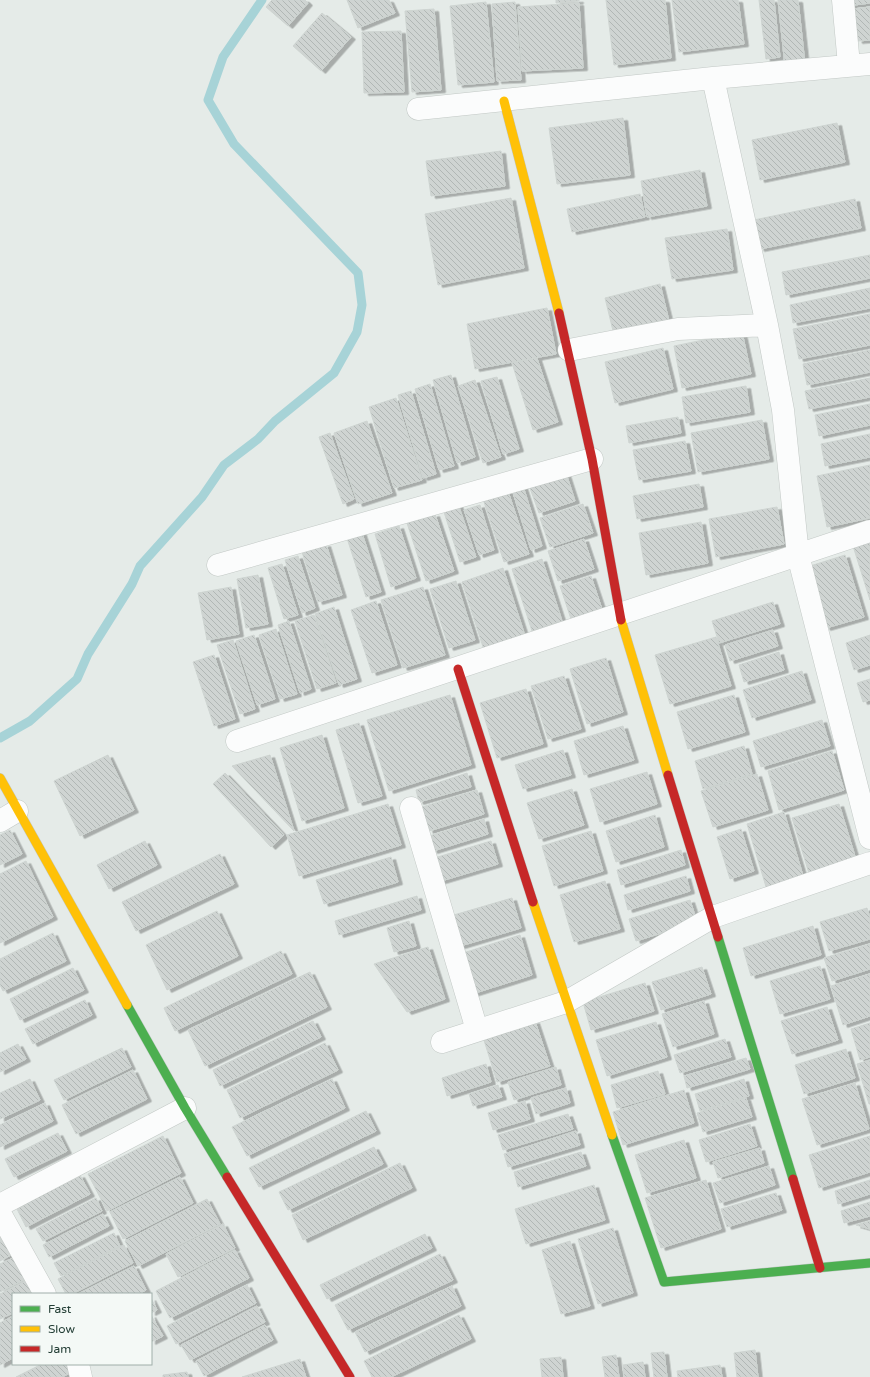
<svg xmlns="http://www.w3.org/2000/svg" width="870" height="1377" font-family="'Varela Round',sans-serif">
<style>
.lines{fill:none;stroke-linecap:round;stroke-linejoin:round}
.stream{stroke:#a7d3d7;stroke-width:9}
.building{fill:url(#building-back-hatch);stroke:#ced4d1;filter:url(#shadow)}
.street-casing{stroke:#c2c8c5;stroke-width:23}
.fast-casing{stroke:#c1c8c5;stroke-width:10}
.slow-casing{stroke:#c1c8c5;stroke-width:10}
.jam-casing{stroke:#c1c8c5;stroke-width:10}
.street{stroke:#fbfcfc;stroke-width:22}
.fast{stroke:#4caf50;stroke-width:9}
.slow{stroke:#ffc107;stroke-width:9}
.jam{stroke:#c62828;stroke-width:9}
</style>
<defs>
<pattern id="building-back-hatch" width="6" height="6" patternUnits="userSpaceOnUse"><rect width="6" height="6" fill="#cfd4d2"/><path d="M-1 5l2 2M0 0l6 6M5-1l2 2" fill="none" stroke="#b1b7b5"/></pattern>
<filter id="shadow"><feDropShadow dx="4.5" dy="2.5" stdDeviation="0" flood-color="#0004"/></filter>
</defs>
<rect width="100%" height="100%" fill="#e5ebe8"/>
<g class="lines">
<path class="stream" d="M 0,738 L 30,721 L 77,679 L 88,654 L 132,584 L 140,566 L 202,497 L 224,465 L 258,439 L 275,421 L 334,373 L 357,332 L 362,305 L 358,273 L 234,144 L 208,100 L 223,57 L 262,0"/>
</g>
<path class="building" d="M 272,0 L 305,0 L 308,3 L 288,26 L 266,7 Z
M 347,0 L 389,0 L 395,13 L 358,28 Z
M 556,0 L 579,0 L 579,1 L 556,3 Z
M 606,0 L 665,0 L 671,58 L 614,65 Z
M 672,0 L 738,0 L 744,44 L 679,52 Z
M 759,0 L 774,0 L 780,57 L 766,59 Z
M 778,0 L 798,0 L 805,64 L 785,66 Z
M 846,0 L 870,0 L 870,3 L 847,6 Z
M 486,2 L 494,82 L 458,85 L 450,6 Z
M 515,2 L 521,80 L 497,81 L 492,4 Z
M 579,3 L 583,68 L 522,71 L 518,7 Z
M 870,7 L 870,40 L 858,41 L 853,9 Z
M 434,9 L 441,90 L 412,92 L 405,11 Z
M 322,13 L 351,37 L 321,71 L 293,46 Z
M 401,31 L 404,92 L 364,93 L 362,32 Z
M 623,118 L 630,175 L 557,184 L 549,128 Z
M 837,123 L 845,162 L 760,180 L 752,140 Z
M 501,151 L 505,186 L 431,196 L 426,161 Z
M 700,170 L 707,206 L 647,217 L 641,181 Z
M 640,194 L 645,217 L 572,232 L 567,209 Z
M 511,198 L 524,268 L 438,285 L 425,214 Z
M 855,199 L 861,228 L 760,249 L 754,220 Z
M 727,229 L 733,270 L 672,279 L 665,238 Z
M 870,255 L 870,278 L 786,295 L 782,272 Z
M 660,284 L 669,321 L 614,335 L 605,298 Z
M 870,288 L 870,308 L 793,323 L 790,305 Z
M 547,308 L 556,354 L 475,369 L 467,324 Z
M 870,314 L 870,345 L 799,359 L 793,329 Z
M 742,332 L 751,374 L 682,388 L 674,346 Z
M 663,348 L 673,389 L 615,403 L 605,362 Z
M 870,350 L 870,372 L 807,385 L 803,364 Z
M 537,358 L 558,422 L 533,430 L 512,363 Z
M 451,375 L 475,457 L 457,463 L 433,380 Z
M 497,377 L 519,449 L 503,454 L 481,381 Z
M 870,378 L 870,397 L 809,409 L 805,391 Z
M 475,380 L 501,457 L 483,463 L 458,386 Z
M 430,384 L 454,466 L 439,470 L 415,389 Z
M 746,386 L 750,412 L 686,423 L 682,397 Z
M 411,391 L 436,474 L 423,478 L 398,395 Z
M 396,398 L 422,480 L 394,488 L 369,407 Z
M 870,404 L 870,425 L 819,436 L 815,415 Z
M 678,417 L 681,433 L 629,443 L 626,426 Z
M 762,420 L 769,459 L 698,472 L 691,433 Z
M 367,421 L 392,493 L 358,504 L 334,433 Z
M 330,433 L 354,499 L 343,504 L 319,437 Z
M 870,434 L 870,457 L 825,466 L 821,444 Z
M 685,441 L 691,471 L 639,480 L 633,450 Z
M 870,465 L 870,518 L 827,527 L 817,476 Z
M 564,467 L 575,501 L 539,513 L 527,480 Z
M 522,483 L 542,546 L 531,550 L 511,486 Z
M 699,484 L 703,507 L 637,519 L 633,496 Z
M 506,485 L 529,554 L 504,562 L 481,493 Z
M 458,504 L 476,557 L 460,562 L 443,509 Z
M 583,504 L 593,533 L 550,547 L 540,518 Z
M 480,505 L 494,550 L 479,555 L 464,510 Z
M 777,507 L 784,544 L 716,557 L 709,519 Z
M 435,514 L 454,571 L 426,581 L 407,523 Z
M 701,522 L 708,563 L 646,575 L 639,533 Z
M 399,526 L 416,578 L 391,587 L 375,534 Z
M 360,527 L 381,592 L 366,597 L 345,532 Z
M 584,539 L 594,569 L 558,581 L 548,551 Z
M 870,541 L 870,600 L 853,546 Z
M 326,544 L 342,595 L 318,602 L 302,552 Z
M 845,555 L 864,617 L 826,628 L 807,567 Z
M 298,556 L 315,608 L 302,613 L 285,560 Z
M 542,559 L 562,621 L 532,631 L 512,569 Z
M 282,564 L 298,615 L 284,619 L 268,568 Z
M 503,568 L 525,636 L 484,650 L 462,582 Z
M 258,575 L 268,624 L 246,628 L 237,579 Z
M 591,576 L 603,612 L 572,622 L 560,586 Z
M 456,581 L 475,640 L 449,648 L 430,589 Z
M 231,587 L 239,634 L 207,640 L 198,593 Z
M 423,587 L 445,655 L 403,668 L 381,600 Z
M 376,601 L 397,665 L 372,673 L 351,610 Z
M 773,602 L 780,624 L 719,643 L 712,621 Z
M 334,607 L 357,679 L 339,685 L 315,614 Z
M 314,615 L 336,683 L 317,689 L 295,621 Z
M 289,621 L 311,689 L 300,693 L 278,625 Z
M 276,629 L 297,694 L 280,699 L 259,635 Z
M 773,630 L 778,646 L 730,661 L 725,645 Z
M 254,635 L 275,699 L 257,705 L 236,641 Z
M 870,635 L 870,665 L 854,670 L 846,643 Z
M 716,637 L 731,686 L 670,704 L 655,655 Z
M 233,640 L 255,709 L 240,714 L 217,645 Z
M 779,652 L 784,670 L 744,682 L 739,665 Z
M 214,655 L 235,719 L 214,726 L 193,662 Z
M 606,658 L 623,712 L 587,724 L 570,669 Z
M 802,671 L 811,700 L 752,718 L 743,690 Z
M 564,676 L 581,729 L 548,739 L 531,686 Z
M 870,679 L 870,700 L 863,702 L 857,683 Z
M 526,689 L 543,744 L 497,758 L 480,703 Z
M 450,695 L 471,765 L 389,791 L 367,720 Z
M 734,695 L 745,732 L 688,749 L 677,712 Z
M 822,720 L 830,746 L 761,767 L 753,741 Z
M 359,723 L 382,796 L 358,803 L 336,730 Z
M 623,726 L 634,760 L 584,775 L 574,741 Z
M 322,735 L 344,808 L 302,821 L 280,748 Z
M 744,746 L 752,774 L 703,789 L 695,761 Z
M 563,750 L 571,775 L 523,789 L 515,765 Z
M 832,751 L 844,790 L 779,810 L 768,771 Z
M 108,755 L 134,810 L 80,836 L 54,781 Z
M 270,755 L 294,831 L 232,766 Z
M 647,772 L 657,804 L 600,822 L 590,789 Z
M 225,773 L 284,835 L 271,847 L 213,784 Z
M 467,773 L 471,787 L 419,802 L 416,790 Z
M 757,774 L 768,810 L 713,827 L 701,791 Z
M 572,789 L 584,825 L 539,839 L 527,803 Z
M 477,790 L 484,814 L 429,831 L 422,807 Z
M 388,804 L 401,845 L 299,876 L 287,835 Z
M 839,804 L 858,866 L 811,880 L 792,818 Z
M 784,812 L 804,879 L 767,890 L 747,824 Z
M 655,815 L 664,847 L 616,862 L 606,831 Z
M 484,819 L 488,834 L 433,851 L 429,836 Z
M 741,829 L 754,871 L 730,879 L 717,837 Z
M 10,830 L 22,854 L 0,865 L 0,835 Z
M 591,831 L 603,871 L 554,886 L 542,846 Z
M 145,841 L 157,865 L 109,889 L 97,865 Z
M 491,841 L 498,864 L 438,882 L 431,859 Z
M 681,850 L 685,865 L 621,885 L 617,870 Z
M 220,854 L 234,884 L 136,931 L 122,902 Z
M 391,857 L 398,882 L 324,904 L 316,880 Z
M 26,861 L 53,917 L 0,943 L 0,874 Z
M 686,876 L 690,891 L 628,910 L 624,895 Z
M 605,881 L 620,929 L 574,942 L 560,895 Z
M 417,896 L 421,910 L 339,935 L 335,921 Z
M 512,898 L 521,928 L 457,947 L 447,917 Z
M 690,900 L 697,922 L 636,941 L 629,919 Z
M 867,908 L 870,918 L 870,939 L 829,951 L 820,922 Z
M 217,911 L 238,956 L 167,990 L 146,945 Z
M 409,921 L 416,946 L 394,952 L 387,928 Z
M 813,926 L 821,955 L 751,976 L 743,948 Z
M 53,933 L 66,961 L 3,991 L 0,985 L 0,959 Z
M 520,935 L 532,975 L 472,994 L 460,954 Z
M 870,944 L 870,969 L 832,981 L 824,958 Z
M 428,947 L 445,999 L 407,1012 L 374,964 Z
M 281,951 L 292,974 L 175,1031 L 164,1008 Z
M 820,966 L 830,999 L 780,1014 L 770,981 Z
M 702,967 L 711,994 L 661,1010 L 652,982 Z
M 73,968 L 84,990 L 20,1020 L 10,999 Z
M 310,972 L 327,1007 L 205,1066 L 188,1030 Z
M 870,974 L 870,1016 L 843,1025 L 831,986 Z
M 645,983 L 654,1011 L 591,1030 L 583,1002 Z
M 85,1000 L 92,1015 L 33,1044 L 25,1029 Z
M 704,1001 L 714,1034 L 673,1047 L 662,1014 Z
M 827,1007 L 838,1040 L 792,1054 L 781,1021 Z
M 313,1021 L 321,1037 L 220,1086 L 213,1070 Z
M 535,1021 L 550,1066 L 497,1082 L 483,1037 Z
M 656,1022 L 667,1057 L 607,1076 L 596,1040 Z
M 870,1023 L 870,1057 L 860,1060 L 851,1029 Z
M 725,1039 L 731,1057 L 680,1073 L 674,1055 Z
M 325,1043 L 338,1070 L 240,1118 L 227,1090 Z
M 18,1044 L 26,1059 L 0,1072 L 0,1053 Z
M 122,1048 L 131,1067 L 64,1100 L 54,1080 Z
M 846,1049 L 855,1078 L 804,1094 L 795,1065 Z
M 746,1058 L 750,1069 L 687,1088 L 684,1076 Z
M 870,1060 L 870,1104 L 869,1104 L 857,1064 Z
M 486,1064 L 491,1082 L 447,1096 L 442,1078 Z
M 556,1067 L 561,1085 L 514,1100 L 508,1082 Z
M 133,1070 L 147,1099 L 76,1134 L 62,1105 Z
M 658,1071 L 665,1094 L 617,1108 L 611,1085 Z
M 30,1079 L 40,1100 L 0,1119 L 0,1093 Z
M 332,1079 L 345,1108 L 247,1156 L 232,1127 Z
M 744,1079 L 749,1096 L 700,1111 L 695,1094 Z
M 855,1083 L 869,1129 L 817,1145 L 802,1099 Z
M 498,1085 L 502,1097 L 473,1106 L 469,1094 Z
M 566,1088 L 570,1103 L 536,1114 L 531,1098 Z
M 684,1090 L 694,1123 L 623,1145 L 613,1112 Z
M 746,1098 L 752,1117 L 703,1132 L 697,1113 Z
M 525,1101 L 530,1119 L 493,1130 L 488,1113 Z
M 45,1103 L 53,1121 L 0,1147 L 0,1125 Z
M 366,1111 L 376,1131 L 259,1187 L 249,1168 Z
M 568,1114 L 573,1129 L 503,1150 L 498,1135 Z
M 750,1124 L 757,1146 L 706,1162 L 699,1140 Z
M 576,1131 L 580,1145 L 508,1167 L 504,1154 Z
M 58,1133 L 67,1151 L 14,1177 L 5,1159 Z
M 163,1136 L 181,1173 L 107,1211 L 88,1174 Z
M 870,1136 L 870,1172 L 819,1188 L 809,1155 Z
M 684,1140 L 696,1178 L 647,1193 L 635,1155 Z
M 374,1147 L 383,1164 L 288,1210 L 279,1192 Z
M 760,1148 L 764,1163 L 718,1178 L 713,1162 Z
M 581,1152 L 586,1166 L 518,1187 L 514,1172 Z
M 400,1163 L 412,1188 L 303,1240 L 292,1215 Z
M 769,1166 L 775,1185 L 720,1203 L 713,1183 Z
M 80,1175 L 90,1194 L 26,1227 L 16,1207 Z
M 180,1177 L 193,1203 L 123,1239 L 110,1212 Z
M 706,1180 L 721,1229 L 661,1248 L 645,1198 Z
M 870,1180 L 870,1194 L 838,1204 L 835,1191 Z
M 594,1185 L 605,1220 L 526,1244 L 515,1209 Z
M 776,1193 L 782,1210 L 727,1227 L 721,1209 Z
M 96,1198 L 102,1211 L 43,1241 L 36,1229 Z
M 207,1199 L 220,1224 L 138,1266 L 125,1241 Z
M 870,1202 L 870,1216 L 844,1223 L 841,1211 Z
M 103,1214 L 109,1226 L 49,1257 L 43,1245 Z
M 870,1221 L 870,1229 L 856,1225 Z
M 223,1224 L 235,1248 L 178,1277 L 166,1254 Z
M 613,1228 L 633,1293 L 598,1304 L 578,1239 Z
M 114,1233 L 120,1246 L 61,1276 L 54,1263 Z
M 4,1234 L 15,1253 L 0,1261 L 0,1236 Z
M 425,1234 L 432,1248 L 327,1299 L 320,1285 Z
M 570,1241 L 590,1306 L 561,1314 L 542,1250 Z
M 124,1245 L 133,1263 L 72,1294 L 66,1294 L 58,1279 Z
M 235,1250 L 249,1278 L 170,1318 L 156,1291 Z
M 440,1254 L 453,1280 L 348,1330 L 335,1305 Z
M 19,1255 L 30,1277 L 0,1292 L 0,1264 Z
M 134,1266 L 146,1290 L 139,1294 L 78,1294 Z
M 29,1279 L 37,1294 L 13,1294 L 13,1313 L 0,1319 L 0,1294 Z
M 247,1285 L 256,1303 L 176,1344 L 167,1326 Z
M 452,1286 L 461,1306 L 365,1352 L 355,1332 Z
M 151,1298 L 157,1310 L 151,1313 Z
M 257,1306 L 265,1322 L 190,1360 L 181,1345 Z
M 151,1315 L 163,1336 L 151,1342 Z
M 459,1315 L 471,1339 L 391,1377 L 372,1377 L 364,1361 Z
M 13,1316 L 13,1358 L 0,1365 L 0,1323 Z
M 265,1325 L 273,1340 L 204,1376 L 196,1361 Z
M 755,1350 L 758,1377 L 737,1377 L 734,1353 Z
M 664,1352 L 667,1377 L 654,1377 L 651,1353 Z
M 616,1355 L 619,1377 L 605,1377 L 602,1357 Z
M 561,1357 L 563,1377 L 542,1377 L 540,1359 Z
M 300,1359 L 306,1377 L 242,1377 Z
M 643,1362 L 645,1377 L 624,1377 L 623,1365 Z
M 42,1364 L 68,1364 L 72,1372 L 62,1377 L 16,1377 Z
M 720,1365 L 722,1377 L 678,1377 L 677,1371 Z
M 187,1372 L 188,1377 L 163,1377 L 163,1375 Z"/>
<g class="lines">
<g class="street-casing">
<path id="street" d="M 843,0 L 849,65
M 713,78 L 767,325 L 783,410 L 798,555 L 870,838
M 418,109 L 713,78 L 870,64
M 569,350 L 678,329 L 767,325
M 218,565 L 592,459
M 237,741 L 870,531
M 411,808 L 477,1030
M 0,821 L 17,811
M 442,1042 L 566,1002 L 713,917 L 870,863
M 0,1205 L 185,1108
M 0,1213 L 45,1294
M 78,1364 L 81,1377"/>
</g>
<g class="fast-casing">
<path id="fast" d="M 718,937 L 793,1179
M 127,1005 L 185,1108 L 227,1177
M 612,1135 L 664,1282 L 870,1263"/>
</g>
<g class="slow-casing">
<path id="slow" d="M 504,101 L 559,313
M 621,620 L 668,775
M 0,778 L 127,1005
M 533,902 L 612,1135"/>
</g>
<g class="jam-casing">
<path id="jam" d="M 559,313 L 592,459 L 621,620
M 458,669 L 533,902
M 668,775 L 718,937
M 227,1177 L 350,1377
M 793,1179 L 820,1268"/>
</g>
<use href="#street" class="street"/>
<use href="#fast" class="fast"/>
<use href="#slow" class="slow"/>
<use href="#jam" class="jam"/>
</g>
<rect x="12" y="1293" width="140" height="72" fill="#f4f9f6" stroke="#a0aea9"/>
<rect x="20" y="1306" width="20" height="6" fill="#4caf50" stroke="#a0aea9"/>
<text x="48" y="1313" font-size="12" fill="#233e35">Fast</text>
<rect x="20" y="1326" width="20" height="6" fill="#ffc107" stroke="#a0aea9"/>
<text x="48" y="1333" font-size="12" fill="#233e35">Slow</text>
<rect x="20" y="1346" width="20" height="6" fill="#c62828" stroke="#a0aea9"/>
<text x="48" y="1353" font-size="12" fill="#233e35">Jam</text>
</svg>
